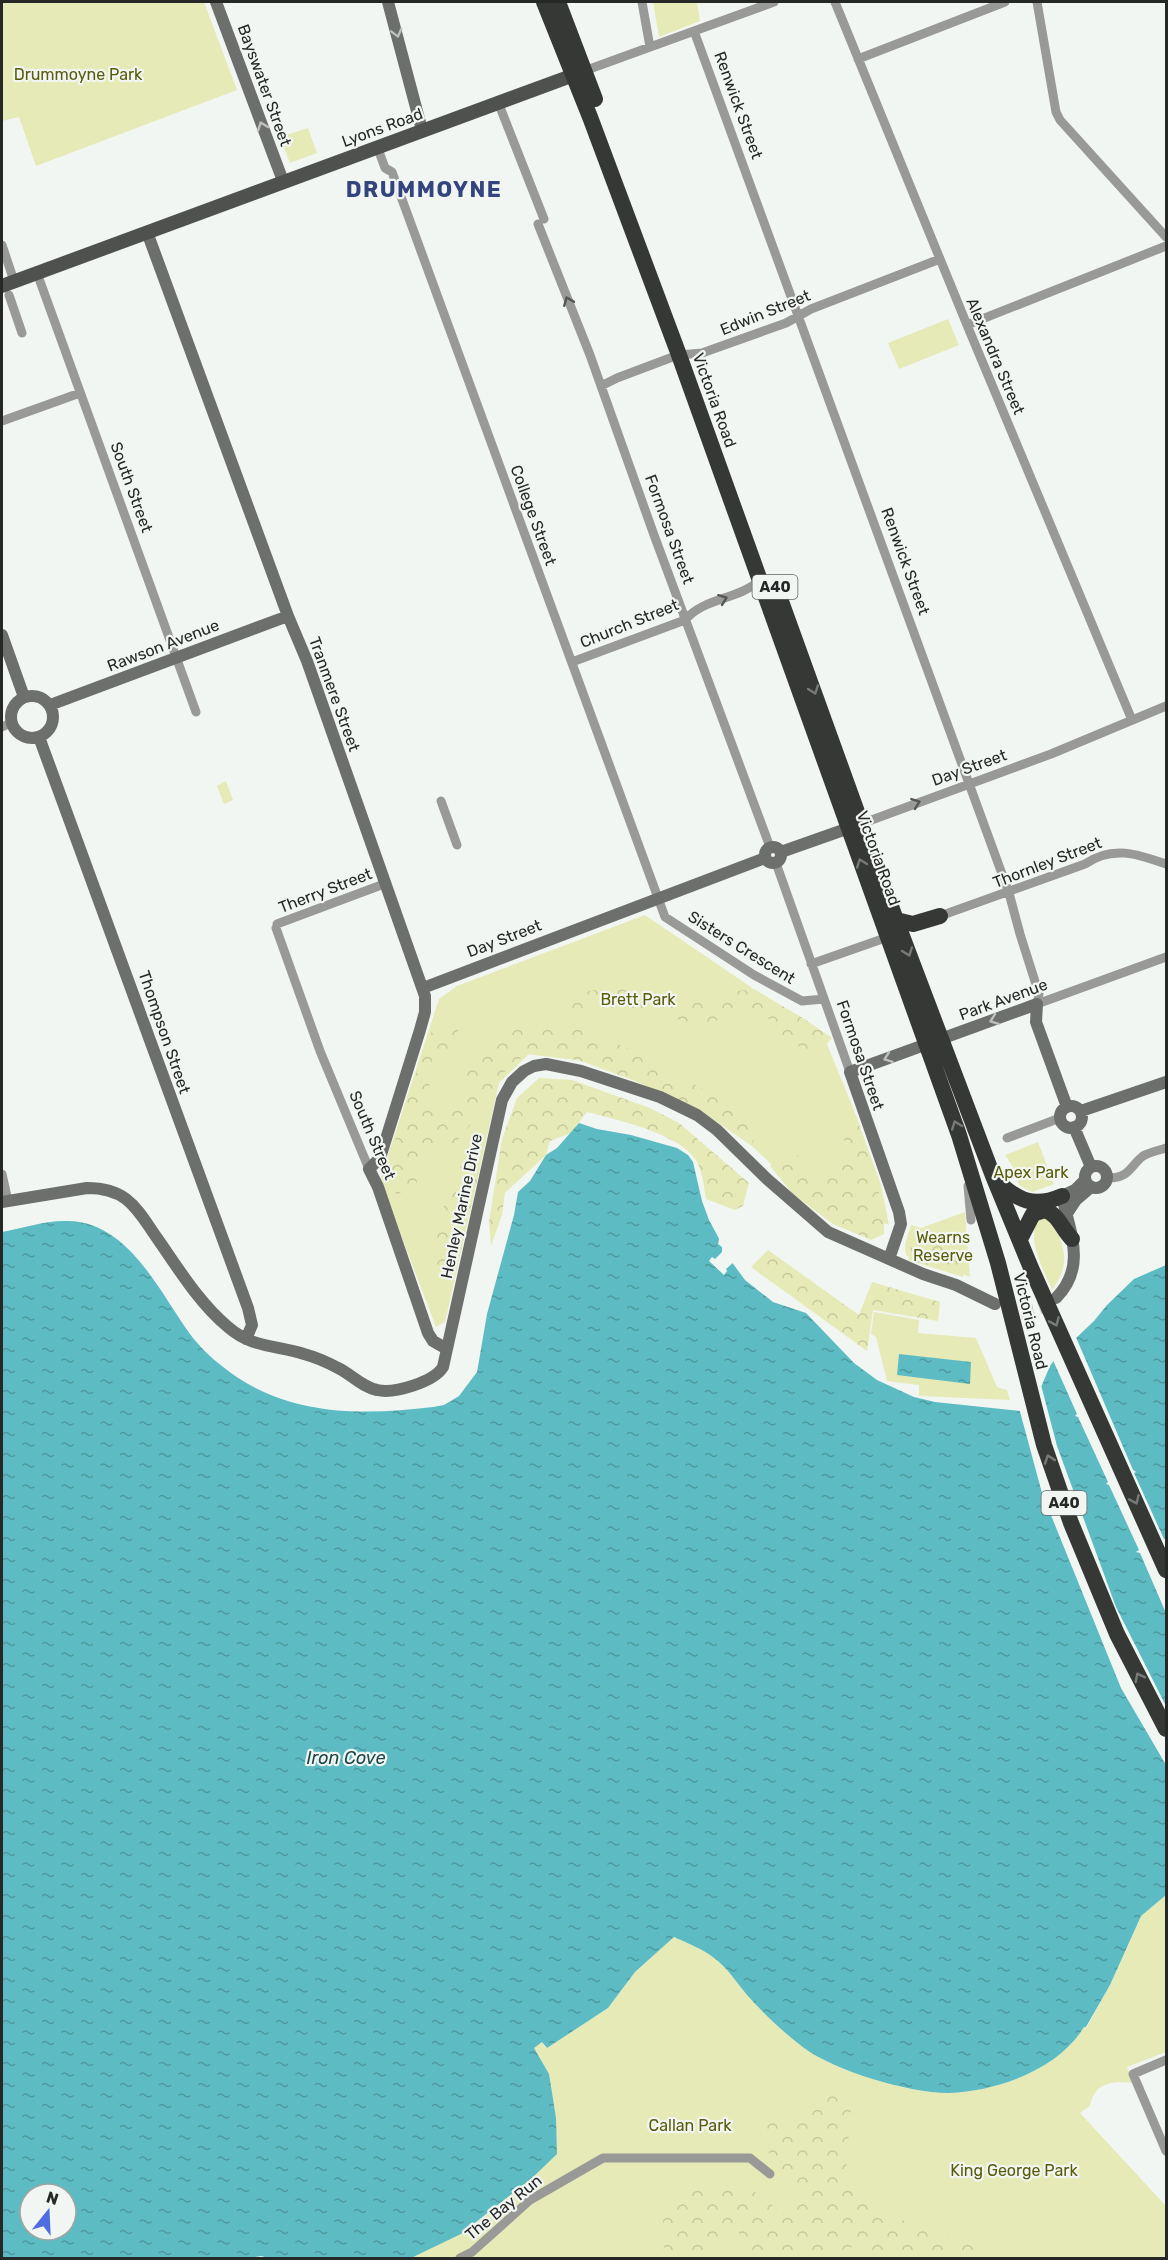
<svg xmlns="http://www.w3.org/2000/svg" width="1168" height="2260" font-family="Rubik,sans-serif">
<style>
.green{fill:#e6eab6}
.forest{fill:url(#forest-crowns)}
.water{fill:url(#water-ripples);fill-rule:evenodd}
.pier{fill:#f2f6f3}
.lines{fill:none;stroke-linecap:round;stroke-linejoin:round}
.secondary-tunnel{stroke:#c9cdca;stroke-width:12;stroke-dasharray:12 6;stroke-linecap:butt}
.street{stroke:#999a98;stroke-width:9}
.secondary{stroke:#6d6f6d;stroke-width:12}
.primary{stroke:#4f514e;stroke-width:14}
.highway{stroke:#363835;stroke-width:16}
.oneway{stroke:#bdc0bd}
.oneway2{stroke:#545654}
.oneway3{stroke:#787a78}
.labels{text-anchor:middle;stroke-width:4.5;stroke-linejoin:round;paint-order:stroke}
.shield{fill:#f2f6f3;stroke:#636664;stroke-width:1.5}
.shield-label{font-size:15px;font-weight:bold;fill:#262827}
.park-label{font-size:16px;fill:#595b09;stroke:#f2f6f3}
.street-label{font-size:16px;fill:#262827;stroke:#f2f6f3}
.water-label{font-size:18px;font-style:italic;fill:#1b474a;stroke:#f2f6f3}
.district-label{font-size:22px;font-weight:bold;letter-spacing:1.5px;fill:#33447e;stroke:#f2f6f3}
</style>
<defs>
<pattern id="forest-crowns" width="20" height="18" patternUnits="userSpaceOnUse" patternTransform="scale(1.5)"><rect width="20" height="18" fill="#e6eab6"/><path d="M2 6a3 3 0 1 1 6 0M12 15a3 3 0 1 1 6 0" fill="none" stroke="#c5c99c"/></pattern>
<pattern id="water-ripples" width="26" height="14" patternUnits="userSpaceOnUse" patternTransform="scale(1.5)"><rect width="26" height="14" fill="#5dbcc3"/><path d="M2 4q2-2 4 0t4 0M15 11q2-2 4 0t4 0" fill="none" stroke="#4d999e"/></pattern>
</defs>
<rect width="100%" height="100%" fill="#f2f6f3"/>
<path class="green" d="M 2,2 L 204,2 L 237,90 L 36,166 L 19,117 L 2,121 Z
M 653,2 L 697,2 L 700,21 L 659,37 Z
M 308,128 L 317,153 L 290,163 L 280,137 Z
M 948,319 L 959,345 L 899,369 L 888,343 Z
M 226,781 L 233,800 L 224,804 L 217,786 Z
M 645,915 L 824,1037 L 852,1105 L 881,1185 L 889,1225 L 849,1210 L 823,1213 L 721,1117 L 600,1063 L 529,1054 L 499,1083 L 445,1322 L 436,1327 L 380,1180 L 439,999 L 457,986 Z
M 1038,1142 L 1054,1184 L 1032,1192 L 1019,1185 L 1013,1167 L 1005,1155 Z
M 965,1212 L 970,1277 L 907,1256 C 902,1246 908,1236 911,1225 L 921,1228 Z
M 1043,1217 L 1053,1221 C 1065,1249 1071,1264 1052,1290 C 1045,1272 1021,1231 1043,1217 Z
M 874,1312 L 919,1320 L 918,1333 L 976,1338 L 997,1387 L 1007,1390 L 1010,1400 L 919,1396 L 919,1385 L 887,1381 L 876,1337 L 871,1334 Z
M 1166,1895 L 1166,2052 L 1127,2067 L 1133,2083 C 1112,2081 1095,2082 1090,2106 L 1080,2113 L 1166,2206 L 1166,2258 L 409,2258 L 461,2234 L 496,2208 L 538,2055 L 533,2048 L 542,2042 L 546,2048 L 608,2008 L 635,1972 L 674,1937 C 687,1943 703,1949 714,1958 C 727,1967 737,1983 747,1995 C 764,2014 784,2033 804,2048 C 835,2071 912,2094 950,2093 C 998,2091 1059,2069 1084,2027 L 1087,2027 L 1110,1985 L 1141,1916 Z"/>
<path class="forest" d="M 613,987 L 683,1006 L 723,993 L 754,989 L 806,1020 L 832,1038 L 818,1053 L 776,1038 L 776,1022 L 745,1009 L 699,1028 L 661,1012 L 595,1008 L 564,1012 L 546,999 Z
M 514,1021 L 568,1024 L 632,1050 L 708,1092 L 756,1131 L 752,1146 L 698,1109 L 635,1081 L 578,1060 L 526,1054 L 497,1078 L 480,1114 L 455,1143 L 421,1161 L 416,1185 L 397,1195 L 384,1175 L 429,1033 L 458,1028 L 458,1045 L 432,1059 L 429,1083 L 435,1111 L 452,1106 L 470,1090 L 462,1077 L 481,1044 Z
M 539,1078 L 572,1080 L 650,1108 L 679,1123 L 749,1183 L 743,1206 L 735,1210 L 706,1199 C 704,1188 703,1176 699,1166 C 688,1135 617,1120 587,1112 L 571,1133 L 550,1141 L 546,1155 L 505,1193 L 502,1215 L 491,1246 L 489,1222 L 502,1139 L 517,1098 Z
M 857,1117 L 884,1211 L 884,1234 L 871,1240 L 833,1224 L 793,1194 L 770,1166 L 786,1146 L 802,1159 L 814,1183 L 833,1175 L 850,1158 L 838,1122 Z
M 462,1158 L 480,1168 L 456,1272 L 437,1267 L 433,1239 L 440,1211 L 456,1190 Z
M 915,1228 L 956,1233 L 963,1277 L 908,1260 Z
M 768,1250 L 859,1315 L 872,1282 L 940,1302 L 938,1321 L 873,1310 L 867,1351 L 751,1267 Z
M 819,2094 L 852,2099 L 846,2168 L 877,2211 L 1008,2258 L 878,2258 L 852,2247 L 816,2258 L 750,2258 L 751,2240 L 738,2233 L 702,2256 L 702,2258 L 664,2258 L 663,2209 L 682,2192 L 733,2182 L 761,2195 L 783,2215 L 802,2195 L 769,2155 L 766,2119 L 809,2121 Z"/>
<path class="water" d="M 579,1123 L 597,1129 L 631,1135 L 677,1148 L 688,1155 L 693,1162 L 702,1201 L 709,1220 L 731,1261 L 745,1280 L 773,1302 L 806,1313 L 854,1363 L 877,1380 L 914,1397 L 935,1402 L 1020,1411 L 1035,1401 L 1050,1366 L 1057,1356 L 1094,1321 L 1107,1305 L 1134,1279 L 1166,1265 L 1166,1895 L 1141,1916 L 1110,1985 L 1086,2027 L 1084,2027 C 1059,2069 998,2091 950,2093 C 912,2094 835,2071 804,2048 C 784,2033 764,2014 747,1995 C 737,1983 727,1967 714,1958 C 703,1949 687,1943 674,1937 L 635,1972 L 608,2008 L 547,2048 L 542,2042 L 534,2048 L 549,2074 L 556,2118 L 557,2154 L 532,2178 L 461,2234 L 411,2258 L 269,2258 L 261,2256 L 249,2258 L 2,2258 L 2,1232 C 23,1228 46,1220 68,1221 C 129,1222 160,1293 190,1334 C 199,1346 210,1357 222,1366 C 283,1416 359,1416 433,1407 L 444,1405 L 459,1396 L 477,1372 L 487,1314 L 514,1215 L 518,1192 L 530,1181 L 546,1155 L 557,1148 ZM 30,2194 L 66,2194 L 66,2230 L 30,2230 Z
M 899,1354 L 971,1362 L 970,1384 L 897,1375 Z"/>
<path class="pier" d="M 720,1235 L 735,1261 L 726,1269 L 727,1271 L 724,1275 L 709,1261 L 712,1257 L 715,1259 L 722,1252 L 722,1247 L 718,1244 Z
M 1075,1335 L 1133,1470 L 1136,1472 L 1134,1473 L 1164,1539 L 1166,1539 L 1165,1541 L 1166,1545 L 1166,1613 L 1140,1553 L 1136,1552 L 1139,1550 L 1109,1485 L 1106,1484 L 1108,1482 L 1078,1417 L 1075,1416 L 1077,1414 L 1052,1358 Z
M 1040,1381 L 1057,1446 L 1116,1607 L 1166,1706 L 1166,1765 L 1121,1688 L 1042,1493 L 1019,1408 L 1027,1406 L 1032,1400 Z"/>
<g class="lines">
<path class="secondary-tunnel" d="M 1004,1308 C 1023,1314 1037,1312 1053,1301"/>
<path class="street" d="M 642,2 L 650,47
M 835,2 L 967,325 L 1132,720
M 1037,2 L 1056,112 L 1060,120 L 1166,237
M 694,31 L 1009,893 L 1020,934 L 1039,994 L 1037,1004
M 858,59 L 1005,2
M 584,71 L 774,2
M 498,102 L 544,219
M 377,146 L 385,168 L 392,172 L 665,917 L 754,975 L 802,1001 L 824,999
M 538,224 L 590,355 L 654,535 L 770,847
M 2,245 L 14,281
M 37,273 L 196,712
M 9,295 L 22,333
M 967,325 L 1166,246
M 601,386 L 617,378 L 670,358 L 679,355 L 702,353 L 786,323 L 811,309 L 940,259
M 2,421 L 80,393
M 572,662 L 685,620 C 704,597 740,600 761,579
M 2,727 L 11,723
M 441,801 L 457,845
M 858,825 L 1051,754 L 1166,706
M 776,863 L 850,1072
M 940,916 L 1085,864 C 1112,845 1138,854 1166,864
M 277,924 L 384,884
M 276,928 L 320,1051 L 369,1169
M 811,964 L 888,937
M 1037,1004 L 1166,957
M 1007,1138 L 1060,1118
M 2,1174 L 8,1201
M 1107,1178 C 1129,1179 1130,1166 1143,1156 C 1150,1152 1160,1150 1166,1148
M 968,1186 L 971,1220
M 1166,2060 L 1133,2074 L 1166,2151
M 460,2258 L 472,2252 L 530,2200 L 603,2158 L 750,2158 L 770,2174"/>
<path class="secondary" d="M 216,2 L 283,181
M 388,2 L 422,130
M 147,232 L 288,616 L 307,661 L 425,996 L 425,1012 L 420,1030 L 380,1158 L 369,1169 L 378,1187 L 428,1333 L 433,1341 L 447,1349
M 2,635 L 24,697
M11 717a21 21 0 1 1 42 0a21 21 0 1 1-42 0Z
M 50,705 L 288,616
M 39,737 L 248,1308 L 252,1325 L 246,1339
M765 855a8 8 0 1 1 16 0a8 8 0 1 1-16 0Z
M 781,852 L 849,828
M 423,988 L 765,858
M1060 1117a11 11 0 1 1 22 0a11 11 0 1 1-22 0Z
M 1081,1111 L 1166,1082
M 1074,1127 L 1091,1167
M1085 1177a11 11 0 1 1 22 0a11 11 0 1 1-22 0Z
M 2,1202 L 87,1188 C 101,1188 114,1190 126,1199 C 139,1209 147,1224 157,1238 C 178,1268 199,1303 228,1327 C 252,1348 276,1345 304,1354 C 315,1357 327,1362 338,1368 C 351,1374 362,1387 377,1390 C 394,1394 434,1382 443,1367 L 502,1100 L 512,1082 L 524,1071 L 534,1066 L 546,1064 L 581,1071 L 660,1097 L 697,1115 L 717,1130 L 767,1179 L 828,1232 L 923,1274 L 956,1285 L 995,1304
M 1066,1215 L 1076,1200 L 1090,1188
M 889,1259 L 901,1224 L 899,1212 L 850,1072 L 1037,1004 L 1036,1022 L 1067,1107
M 1056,1298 C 1087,1267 1070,1232 1062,1196 L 1075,1190 L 1085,1180"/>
<path class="primary" d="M 2,286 L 582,72"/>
<path class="highway" d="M 544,2 L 590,117 L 679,355 L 959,1135 L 998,1263 L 1044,1445 L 1071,1523 L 1117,1634 L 1166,1729
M 558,2 L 595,99
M 778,593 L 896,920 L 993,1176 L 1031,1268 L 1166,1570
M 896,920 L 913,924 L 940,916
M 997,1181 C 1018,1201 1034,1208 1062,1196
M 1020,1239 L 1033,1214 L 1045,1210 C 1059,1215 1062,1229 1072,1239"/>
</g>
<defs><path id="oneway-chevron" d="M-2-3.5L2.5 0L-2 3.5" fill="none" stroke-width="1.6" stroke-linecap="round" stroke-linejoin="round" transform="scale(1.5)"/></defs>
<g class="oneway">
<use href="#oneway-chevron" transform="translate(397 33) rotate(76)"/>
<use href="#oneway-chevron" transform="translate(262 126) rotate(-110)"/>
<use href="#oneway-chevron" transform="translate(994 1020) rotate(160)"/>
<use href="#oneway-chevron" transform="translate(888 1058) rotate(160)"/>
</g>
<g class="oneway2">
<use href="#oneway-chevron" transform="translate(568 301) rotate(-112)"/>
<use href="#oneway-chevron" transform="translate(723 599) rotate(-21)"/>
<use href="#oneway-chevron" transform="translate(916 803) rotate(-20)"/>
</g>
<g class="oneway3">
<use href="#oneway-chevron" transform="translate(814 690) rotate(70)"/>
<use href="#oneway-chevron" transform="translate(861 863) rotate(-110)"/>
<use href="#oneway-chevron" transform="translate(908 952) rotate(70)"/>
<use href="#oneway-chevron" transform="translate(956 1125) rotate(-110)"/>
<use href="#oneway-chevron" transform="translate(1055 1322) rotate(66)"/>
<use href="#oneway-chevron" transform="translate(1049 1459) rotate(-109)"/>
<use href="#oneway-chevron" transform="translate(1135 1500) rotate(66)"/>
<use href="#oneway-chevron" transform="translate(1139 1677) rotate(-117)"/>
</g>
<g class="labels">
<g class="shield">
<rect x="752.5" y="575" width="45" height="24" rx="4.5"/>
<rect x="1041.5" y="1491" width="45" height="24" rx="4.5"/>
</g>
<g class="shield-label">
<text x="775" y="592">A40</text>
<text x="1064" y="1508">A40</text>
</g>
<g class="park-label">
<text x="78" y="80">Drummoyne Park</text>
<text x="638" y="1005">Brett Park</text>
<text x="1031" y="1178">Apex Park</text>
<text x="943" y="1243">Wearns<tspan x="943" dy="18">Reserve</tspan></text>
<text x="690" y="2131">Callan Park</text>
<text x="1014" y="2176">King George Park</text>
</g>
<g class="street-label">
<text transform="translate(265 85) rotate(70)" y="6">Bayswater Street</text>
<text transform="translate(739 105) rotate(70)" y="6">Renwick Street</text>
<text transform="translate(382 127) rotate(-20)" y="6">Lyons Road</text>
<text transform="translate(765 312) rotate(-22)" y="6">Edwin Street</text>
<text transform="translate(996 356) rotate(67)" y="6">Alexandra Street</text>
<text transform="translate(715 400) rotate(70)" y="6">Victoria Road</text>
<text transform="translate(132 487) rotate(70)" y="6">South Street</text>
<text transform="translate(534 515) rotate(70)" y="6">College Street</text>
<text transform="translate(670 529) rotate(70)" y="6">Formosa Street</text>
<text transform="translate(906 561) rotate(70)" y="6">Renwick Street</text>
<text transform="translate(629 623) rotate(-22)" y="6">Church Street</text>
<text transform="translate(163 645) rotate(-21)" y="6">Rawson Avenue</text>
<text transform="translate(335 694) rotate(70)" y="6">Tranmere Street</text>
<text transform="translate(969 767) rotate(-20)" y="6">Day Street</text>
<text transform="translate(879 858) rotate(70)" y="6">Victoria Road</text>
<text transform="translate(1047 862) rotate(-21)" y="6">Thornley Street</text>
<text transform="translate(325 890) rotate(-21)" y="6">Therry Street</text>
<text transform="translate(504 938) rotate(-21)" y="6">Day Street</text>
<text transform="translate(742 947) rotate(32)" y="6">Sisters Crescent</text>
<text transform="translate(1003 999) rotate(-20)" y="6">Park Avenue</text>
<text transform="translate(165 1032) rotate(71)" y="6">Thompson Street</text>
<text transform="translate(861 1055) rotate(71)" y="6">Formosa Street</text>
<text transform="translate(373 1135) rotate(67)" y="6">South Street</text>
<text transform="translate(461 1206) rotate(-78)" y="6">Henley Marine Drive</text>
<text transform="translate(1031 1321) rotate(76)" y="6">Victoria Road</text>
<text transform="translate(503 2207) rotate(-39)" y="6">The Bay Run</text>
</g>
<g class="water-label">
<text x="346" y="1764">Iron Cove</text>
</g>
<g class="district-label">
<text x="424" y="197">DRUMMOYNE</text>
</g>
</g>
<rect width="1168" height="2260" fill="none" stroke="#262827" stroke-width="6"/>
<g transform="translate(48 2212) rotate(18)"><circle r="28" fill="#f2f6f3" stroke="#a0a4a1" stroke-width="1.5"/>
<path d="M0-4.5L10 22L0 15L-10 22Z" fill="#4f6ce0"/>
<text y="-9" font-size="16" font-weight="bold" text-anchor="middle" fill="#262827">N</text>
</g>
</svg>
